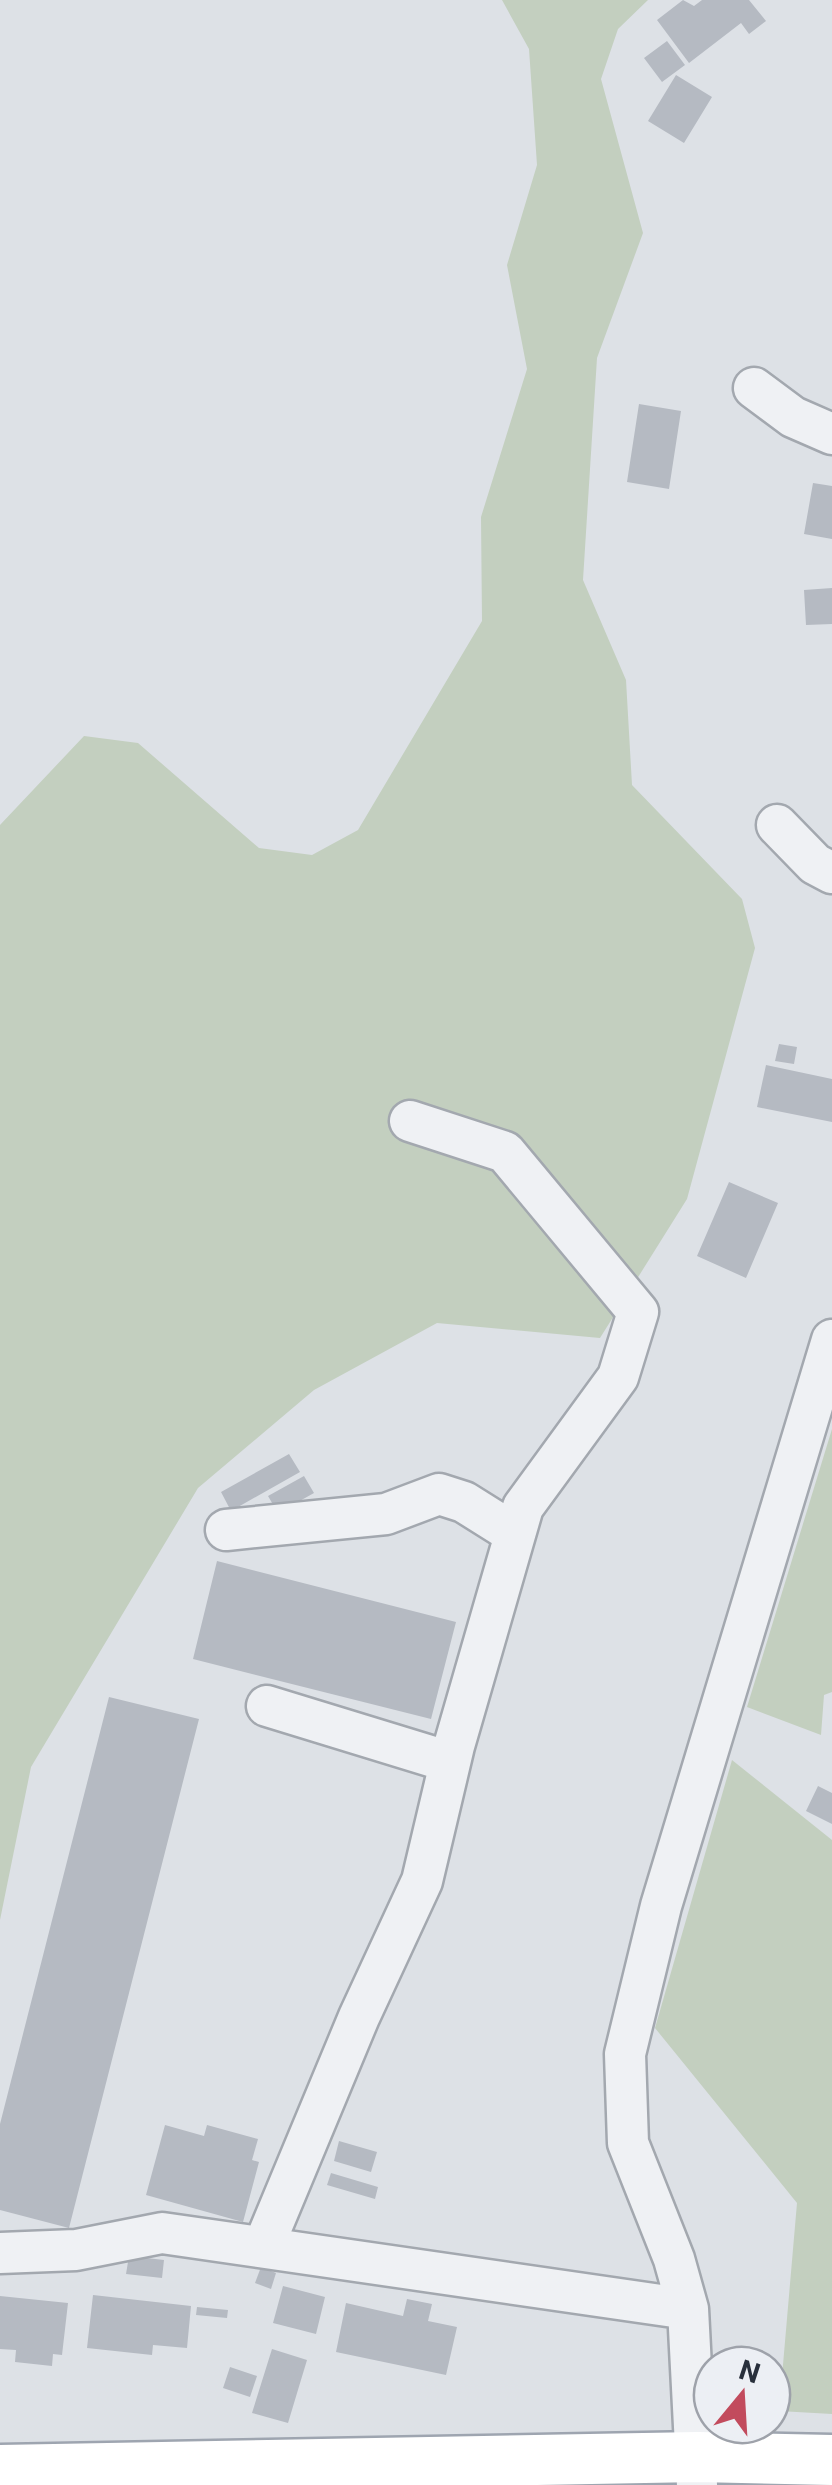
<svg xmlns="http://www.w3.org/2000/svg" width="832" height="2485" font-family="Roboto,sans-serif">
<style>
.green{fill:#c3cfbf}
.building{fill:#b5bac2}
.lines{fill:none;stroke-linecap:round;stroke-linejoin:round}
.minor-casing{stroke:#a3a8af;stroke-width:45}
.major-casing{stroke:#9ea5b0;stroke-width:55}
.minor{stroke:#eff1f4;stroke-width:40}
.major{stroke:#fff;stroke-width:50}
</style>
<rect width="100%" height="100%" fill="#dde1e6"/>
<path class="green" d="M 502,0 L 648,0 L 618,29 L 601,79 L 643,233 L 597,358 L 583,580 L 626,680 L 632,785 L 742,899 L 755,948 L 687,1199 L 600,1338 L 437,1323 L 314,1390 L 198,1488 L 31,1767 L 0,1920 L 0,825 L 84,736 L 138,743 L 259,848 L 312,855 L 358,830 L 482,621 L 481,517 L 527,369 L 507,265 L 537,165 L 529,49 Z
M 832,1429 L 832,1692 L 824,1695 L 821,1735 L 747,1707 Z
M 732,1760 L 832,1840 L 832,2414 L 779,2411 L 797,2203 L 655,2028 Z"/>
<path class="building" d="M 683,0 L 694,6 L 702,0 L 749,0 L 766,21 L 749,34 L 741,23 L 689,63 L 657,20 Z
M 667,41 L 685,65 L 662,82 L 644,58 Z
M 676,75 L 712,97 L 684,143 L 648,121 Z
M 639,404 L 681,411 L 669,489 L 627,482 Z
M 813,483 L 832,486 L 832,539 L 804,534 Z
M 832,588 L 832,624 L 806,625 L 804,590 Z
M 779,1044 L 797,1047 L 794,1064 L 775,1061 Z
M 766,1065 L 832,1079 L 832,1122 L 757,1107 Z
M 729,1182 L 778,1203 L 746,1278 L 697,1256 Z
M 289,1454 L 300,1472 L 231,1511 L 221,1492 Z
M 304,1476 L 314,1493 L 278,1513 L 268,1496 Z
M 217,1561 L 456,1622 L 431,1719 L 193,1659 Z
M 109,1697 L 199,1719 L 69,2228 L 0,2210 L 0,2124 Z
M 818,1786 L 832,1793 L 832,1824 L 806,1811 Z
M 165,2125 L 204,2136 L 207,2125 L 258,2139 L 252,2160 L 259,2162 L 243,2222 L 146,2195 Z
M 339,2141 L 377,2152 L 371,2172 L 334,2161 Z
M 331,2173 L 378,2187 L 375,2199 L 327,2185 Z
M 129,2256 L 164,2260 L 162,2278 L 126,2274 Z
M 261,2267 L 276,2273 L 271,2289 L 255,2283 Z
M 283,2286 L 325,2297 L 316,2334 L 273,2323 Z
M 93,2295 L 191,2306 L 187,2348 L 153,2345 L 152,2355 L 87,2348 Z
M 0,2296 L 68,2303 L 62,2355 L 53,2354 L 52,2366 L 15,2362 L 16,2350 L 0,2349 Z
M 407,2299 L 432,2304 L 428,2321 L 457,2327 L 446,2375 L 336,2352 L 346,2303 L 403,2316 Z
M 197,2307 L 228,2310 L 227,2318 L 196,2315 Z
M 272,2349 L 307,2360 L 288,2423 L 252,2413 Z
M 230,2367 L 257,2376 L 250,2397 L 223,2388 Z"/>
<g class="lines">
<g class="minor-casing">
<path id="minor" d="M 754,388 L 793,417 L 832,434
M 777,825 L 815,864 L 832,873
M 226,1530 L 386,1514 L 439,1494 L 464,1502 L 515,1534
M 267,1706 L 450,1762
M 264,2245 L 359,2017 L 422,1881 L 454,1746 L 523,1507 L 618,1377 L 638,1312 L 505,1152 L 410,1121
M 0,2253 L 76,2250 L 162,2233 L 688,2309
M 697,2485 L 688,2309 L 674,2259 L 628,2143 L 625,2054 L 661,1906 L 832,1340"/>
</g>
<g class="major-casing">
<path id="major" d="M 0,2470 L 698,2457 L 832,2460"/>
</g>
<use href="#minor" class="minor"/>
<use href="#major" class="major"/>
</g>
<g transform="translate(742 2395) rotate(18)"><circle r="48" fill="#eceff4" stroke="#9ea2aa" stroke-width="2.5"/>
<path d="M0-8L18 38L0 25L-18 38Z" fill="#c24b5d"/>
<text y="-15" font-size="28" font-weight="bold" text-anchor="middle" fill="#282f3b">N</text>
</g>
</svg>
